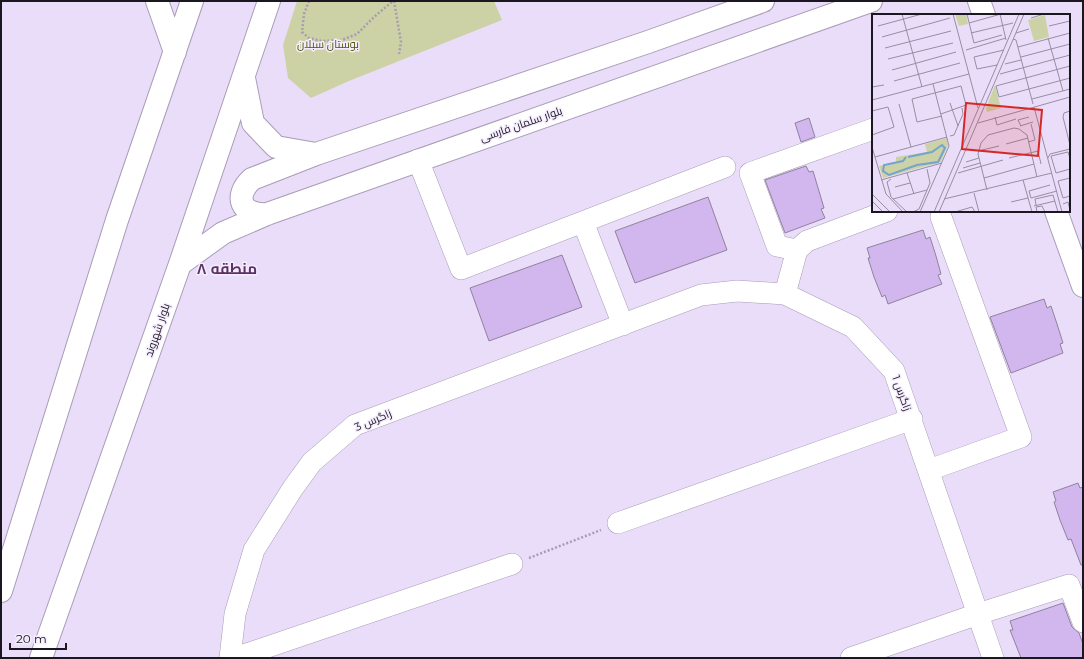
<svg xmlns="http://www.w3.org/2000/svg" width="1084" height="659" font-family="Montserrat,Cairo,sans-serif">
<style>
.green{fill:#cdd2a6}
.building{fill:#d2b6ee;stroke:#8f839c}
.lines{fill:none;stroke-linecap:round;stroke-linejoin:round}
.street-casing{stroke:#a99cb7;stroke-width:22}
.secondary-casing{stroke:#a99cb7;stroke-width:24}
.path{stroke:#a79db3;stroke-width:2.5;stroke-dasharray:2 2;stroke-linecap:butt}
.street{stroke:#fff;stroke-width:21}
.secondary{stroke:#fff;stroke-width:22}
.labels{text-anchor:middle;stroke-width:3;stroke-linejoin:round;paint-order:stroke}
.park-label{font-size:11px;fill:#4f5207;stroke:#f5edfe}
.street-label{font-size:11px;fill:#1b1720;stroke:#f5edfe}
.district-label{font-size:15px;font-weight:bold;fill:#5a3065;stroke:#f5edfe}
.inset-river{fill:none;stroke:#71a5cf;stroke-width:2}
.inset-road{fill:none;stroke:#978ea2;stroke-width:1}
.view{fill:#d62828;fill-opacity:0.15;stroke:#d62828;stroke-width:2}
.inset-edge{fill:none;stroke:#1b1720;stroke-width:2}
</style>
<rect width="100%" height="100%" fill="#eaddf9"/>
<path class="green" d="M 297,1 L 494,1 L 502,20 L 349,81 L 311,98 L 288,78 L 283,45 Z"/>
<path class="building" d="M 809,118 L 815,137 L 801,142 L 795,123 Z
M 806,166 L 809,172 L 813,171 L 824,208 L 821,209 L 825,218 L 785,233 L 765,180 Z
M 708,197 L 727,250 L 635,283 L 615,231 Z
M 923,230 L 926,239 L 930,237 L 936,256 L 941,274 L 938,275 L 942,284 L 888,304 L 885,295 L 882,297 L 874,277 L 868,258 L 870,258 L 867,248 Z
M 562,255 L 582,307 L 489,341 L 470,288 Z
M 1044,299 L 1047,308 L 1051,306 L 1057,324 L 1063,343 L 1060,344 L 1063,353 L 1011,373 L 990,317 Z
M 1078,483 L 1080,488 L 1083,487 L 1083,565 L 1081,565 L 1071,539 L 1068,540 L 1060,520 L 1054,502 L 1056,501 L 1053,492 Z
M 1063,603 L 1072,627 L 1079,633 L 1083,644 L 1083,658 L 1021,658 L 1010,630 L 1013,630 L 1010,621 Z"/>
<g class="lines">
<g class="street-casing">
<path id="street" d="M 418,160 L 461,269 L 725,167
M 583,222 L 623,325
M 797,250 L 777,246 L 750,173 L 873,129
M 785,294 L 797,250 L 807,241 L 887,211
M 929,470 L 1021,437 L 941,217
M 618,523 L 912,419
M 230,658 L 235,614 L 254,550 L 293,488 L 312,462 L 355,425 L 701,295 L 737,291 L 785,294 L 853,327 L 894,371 L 993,658
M 235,658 L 512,564
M 851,658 L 978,614 L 1069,585 L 1083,622"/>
</g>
<g class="secondary-casing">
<path id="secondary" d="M 157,1 L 175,52
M 979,1 L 984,15
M 244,78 L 253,123 L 276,147 L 316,154 L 648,42 L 763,1
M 1056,211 L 1083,286
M 267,214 C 241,216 233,196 252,179 L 316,154
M 180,264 L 223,233 L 267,214 L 871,1
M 1,591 L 117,220 L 192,1
M 41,658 L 180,264 L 269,1"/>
</g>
<path class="path" d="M 309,1 L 304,14 L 302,32 L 309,38 L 322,41 L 342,40 L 357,34 L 374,17 L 393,1
M 394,1 L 401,42 L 399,54
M 529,558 L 601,530"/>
<use href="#street" class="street"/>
<use href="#secondary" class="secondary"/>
</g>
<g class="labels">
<g class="park-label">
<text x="328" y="48">بوستان سبلان</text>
</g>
<g class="street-label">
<text transform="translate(521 124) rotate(-19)" y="4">بلوار سلمان فارسی</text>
<text transform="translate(157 330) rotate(-71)" y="4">بلوار شهروند</text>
<text transform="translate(902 393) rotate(70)" y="4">زاگرس 1</text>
<text transform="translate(373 420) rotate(-23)" y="4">زاگرس 3</text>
</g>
<g class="district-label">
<text x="227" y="274">منطقه ۸</text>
</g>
</g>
<g transform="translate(872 14)">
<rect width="198" height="198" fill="#eaddf9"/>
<path d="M 83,0 L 94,0 L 96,10 L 87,12 ZM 173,1 L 177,23 L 162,27 L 156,6 ZM 123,71 L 129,94 L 115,98 L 114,94 ZM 75,124 L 76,131 L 69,148 L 11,164 L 7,152 L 24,148 L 24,143 L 55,138 L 53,130 Z" fill="#cdd2a6"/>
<path class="inset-river" d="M 34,143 L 31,147 L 12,151 L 11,157 L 17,161 L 45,151 L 66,148 L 73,134 L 70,131 L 60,138 L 36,143"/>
<path class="inset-road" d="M 30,0 L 50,73M 81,0 L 106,94M 95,0 L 102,29 L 130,21M 128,0 L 134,26M 159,4 L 172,0M 97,9 L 129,0M 6,12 L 50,0M 177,12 L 198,7M 99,19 L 141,9M 144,19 L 157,15M 10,23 L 78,4M 176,24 L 191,77M 141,25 L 144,26 L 161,90M 146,33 L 198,19M 13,34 L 79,17M 94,36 L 134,24M 149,43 L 198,30M 16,45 L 81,29M 133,50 L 149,46M 125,51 L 105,55 L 102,43 L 132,36M 198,52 L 124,72 L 127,83 L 198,64M 20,56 L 84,38M 128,60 L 198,41M 22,67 L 88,49M 0,73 L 12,71M 160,85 L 198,75M 0,86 L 97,60M 78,89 L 86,112M 27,90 L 39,133M 162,93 L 190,198M 0,97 L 16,93 L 22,113 L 0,121M 198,97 L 192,99 L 191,103 L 198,131M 69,100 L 94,91 L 89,72 L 40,85 L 45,108 L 70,102M 123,103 L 125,111 L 144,105M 106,109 L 198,83M 148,112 L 161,108M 149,112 L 146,106 L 157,103M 78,122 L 82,121 L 91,100 L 90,94M 156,128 L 163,126 L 159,110M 134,130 L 156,124M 0,133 L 14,180 L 31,198M 106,137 L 127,132M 3,143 L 75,123M 137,144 L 166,137 L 169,150M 176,144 L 178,140 L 198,135M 198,144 L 196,138 L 179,142 L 184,159 L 198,155M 94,148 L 107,144M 91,154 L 108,149M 35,159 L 42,180M 86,159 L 131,146M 112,164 L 162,150M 198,164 L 186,167 L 191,184 L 198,182M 19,165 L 15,168 L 19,183 L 35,198M 9,166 L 70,149M 151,166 L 160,198M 178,171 L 157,177 L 159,184 L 185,177M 23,173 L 38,169M 115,176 L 106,140 L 109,129 L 116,121 L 142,114 L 147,115 L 155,121 L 165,163M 102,179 L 107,198M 0,180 L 18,198M 21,185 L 55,176M 72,185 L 180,159M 0,187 L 11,198M 139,188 L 156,184M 191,190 L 196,188 L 198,196M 164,191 L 163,185 L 181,181 L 186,198M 162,192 L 183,187M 41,198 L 47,195 L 58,169 L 55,155M 48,198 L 77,132 L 61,70M 62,198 L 147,0M 67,198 L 152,0M 83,198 L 100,193 L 103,198M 165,198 L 164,193 L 170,192 L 173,198"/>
<path class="view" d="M 94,89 L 170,96 L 166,142 L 90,135 Z"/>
<rect width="198" height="198" class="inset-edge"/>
</g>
<rect width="1084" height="659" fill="none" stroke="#1b1720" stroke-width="4"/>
<path d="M10 643v6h56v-6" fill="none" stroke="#1b1720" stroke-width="2"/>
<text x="16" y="643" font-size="12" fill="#1b1720" stroke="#f5edfe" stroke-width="3" paint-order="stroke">20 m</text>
</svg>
